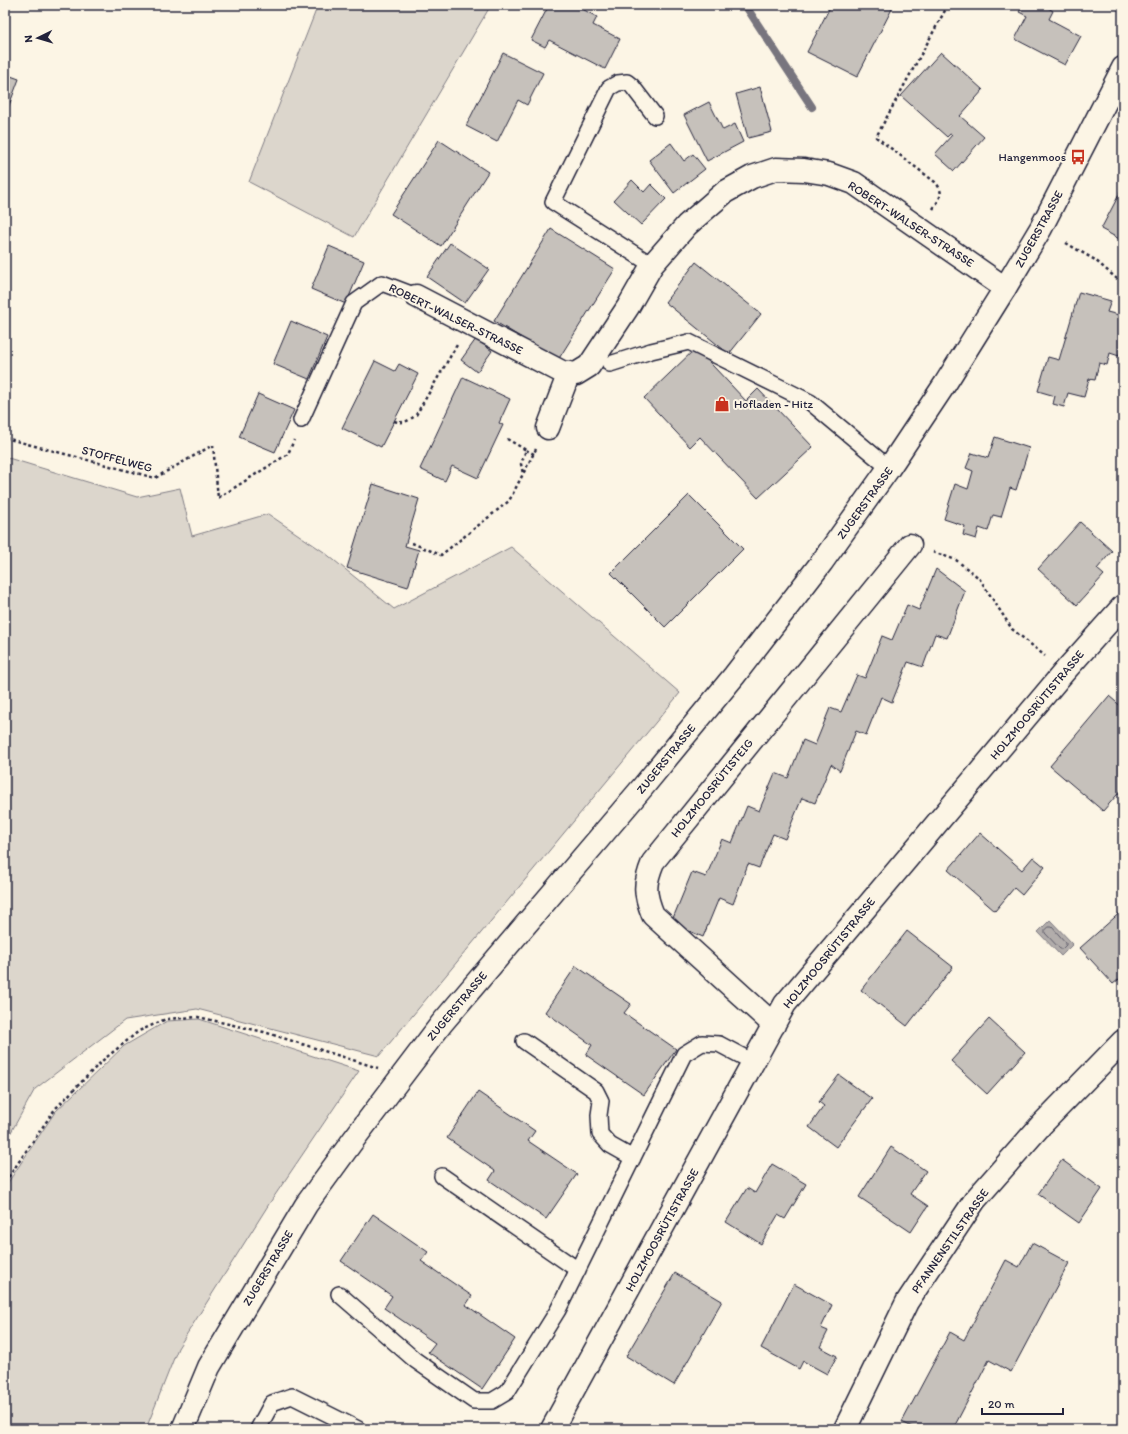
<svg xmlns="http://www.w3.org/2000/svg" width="1128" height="1434" font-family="Itim,sans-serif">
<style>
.green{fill:#dcd6cc;stroke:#7f7c84}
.water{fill:#b2adab;stroke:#78757e}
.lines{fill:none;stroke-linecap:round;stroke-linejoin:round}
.shore{stroke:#5c5a68;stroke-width:1}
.stream{stroke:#78757e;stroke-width:8}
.building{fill:#c6c1bb;stroke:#22223b}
.lane-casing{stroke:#22223b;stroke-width:18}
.street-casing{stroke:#22223b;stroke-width:25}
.secondary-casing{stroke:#22223b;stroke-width:25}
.path{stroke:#22223b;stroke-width:2.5;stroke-dasharray:3 3;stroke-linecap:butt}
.lane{stroke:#fcf5e5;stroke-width:15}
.street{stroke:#fcf5e5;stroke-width:22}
.secondary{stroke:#fcf5e5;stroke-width:22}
.labels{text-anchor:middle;stroke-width:4;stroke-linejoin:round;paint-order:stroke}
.poi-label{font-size:12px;fill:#22223b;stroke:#fcf5e5;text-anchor:end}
.street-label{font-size:12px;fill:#22223b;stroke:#fcf5e5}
</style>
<rect width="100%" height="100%" fill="#fcf5e5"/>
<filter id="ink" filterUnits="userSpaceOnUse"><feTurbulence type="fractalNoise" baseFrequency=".025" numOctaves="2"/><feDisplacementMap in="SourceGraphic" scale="8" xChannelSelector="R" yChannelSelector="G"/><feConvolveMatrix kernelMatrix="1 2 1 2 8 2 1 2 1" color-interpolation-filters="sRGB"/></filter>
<g filter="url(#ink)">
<path class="green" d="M 318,5 L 491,5 L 354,237 L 249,182 Z
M 5,457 L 137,497 L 180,488 L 192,536 L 268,514 L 324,552 L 394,609 L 511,547 L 680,693 L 379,1056 L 197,1009 L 125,1020 L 35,1089 L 5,1143 Z
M 199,1019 L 359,1071 L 269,1204 L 178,1348 L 146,1429 L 5,1429 L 5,1187 L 55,1112 L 124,1046 L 167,1021 Z"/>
<path class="water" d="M 1050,920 L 1073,944 L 1061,956 L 1038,932 Z"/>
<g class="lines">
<path class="shore" d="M 1049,927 L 1052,927 L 1066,943 L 1066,945 L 1062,949 L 1060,949 L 1045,933 L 1045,931 Z"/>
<path class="stream" d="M 745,5 L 812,107"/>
</g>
<path class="building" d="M 549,5 L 575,5 L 597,17 L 593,25 L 620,39 L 605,69 L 549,40 L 545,47 L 531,40 Z
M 831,5 L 894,5 L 857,77 L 807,52 Z
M 1023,5 L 1044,5 L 1053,11 L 1049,19 L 1081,36 L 1065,65 L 1015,39 L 1027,16 L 1019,12 Z
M 941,52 L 983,90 L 960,116 L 984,137 L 954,171 L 935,154 L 952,135 L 950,134 L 947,137 L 901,96 Z
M 503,53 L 543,73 L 527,105 L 518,100 L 497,142 L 466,126 Z
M 5,74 L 19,79 L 5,116 Z
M 760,87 L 772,132 L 748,138 L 736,94 Z
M 709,102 L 723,130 L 735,124 L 743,142 L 707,161 L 684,115 Z
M 439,140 L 488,172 L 441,246 L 391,214 Z
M 671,143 L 684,161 L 693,154 L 705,169 L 674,193 L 649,160 Z
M 632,180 L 644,192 L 651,184 L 666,199 L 641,225 L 614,200 Z
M 1123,187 L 1123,241 L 1101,229 Z
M 551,229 L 615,269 L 558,360 L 494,321 Z
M 450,243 L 489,269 L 465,303 L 427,277 Z
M 329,246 L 364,261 L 346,304 L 311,289 Z
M 696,262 L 761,314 L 729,354 L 665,302 Z
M 1079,292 L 1111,301 L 1107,312 L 1123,316 L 1123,342 L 1119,356 L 1110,353 L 1107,365 L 1099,363 L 1095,380 L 1089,379 L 1084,397 L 1068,393 L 1064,407 L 1053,404 L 1055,396 L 1038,391 L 1048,357 L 1059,360 Z
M 291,321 L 327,337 L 309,379 L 273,364 Z
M 476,339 L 492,351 L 477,372 L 461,360 Z
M 696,348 L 746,401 L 758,389 L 813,447 L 758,498 L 700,437 L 690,447 L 644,398 Z
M 375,361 L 395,371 L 399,364 L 418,374 L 381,447 L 342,428 Z
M 463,377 L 510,399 L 499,423 L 503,425 L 478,478 L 452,466 L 445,481 L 420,469 Z
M 258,394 L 294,410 L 275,452 L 239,437 Z
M 995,437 L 1029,448 L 1016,490 L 1010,488 L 1001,517 L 993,515 L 988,531 L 979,528 L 976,539 L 963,535 L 965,526 L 944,519 L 955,484 L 968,489 L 973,471 L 966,468 L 972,453 L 988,458 Z
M 373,484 L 419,499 L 405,546 L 419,550 L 408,587 L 347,568 Z
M 689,495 L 743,549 L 665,627 L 611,573 Z
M 1080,522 L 1112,551 L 1097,569 L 1104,575 L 1077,605 L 1038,569 Z
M 936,569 L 965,591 L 947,638 L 935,634 L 923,667 L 908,662 L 892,702 L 881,697 L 866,735 L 856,731 L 840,771 L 831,764 L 815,803 L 802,798 L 785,839 L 773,834 L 759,868 L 748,864 L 733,904 L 719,898 L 703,937 L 671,923 L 692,872 L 706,877 L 722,839 L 732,843 L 747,806 L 759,811 L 775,773 L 788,778 L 803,740 L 815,745 L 830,708 L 841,712 L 857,675 L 865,678 L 882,636 L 892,640 L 907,605 L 919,610 Z
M 1109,696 L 1123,708 L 1123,788 L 1103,811 L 1050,766 Z
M 980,833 L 1022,870 L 1033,857 L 1045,867 L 1022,895 L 1014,888 L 995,911 L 948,870 Z
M 1123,910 L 1123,976 L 1113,984 L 1080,948 Z
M 907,931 L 953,967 L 907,1026 L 861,990 Z
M 576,966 L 631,1004 L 624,1013 L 676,1049 L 644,1095 L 586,1055 L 592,1045 L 545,1012 Z
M 989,1019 L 1025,1052 L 987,1094 L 951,1061 Z
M 839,1075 L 872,1099 L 836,1147 L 809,1127 L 824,1106 L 819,1102 Z
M 478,1092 L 535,1131 L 528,1141 L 577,1174 L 546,1219 L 489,1180 L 495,1171 L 447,1138 Z
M 891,1147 L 926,1171 L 910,1194 L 928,1206 L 911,1232 L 859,1197 Z
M 1062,1160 L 1102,1189 L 1079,1223 L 1038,1194 Z
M 772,1164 L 806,1184 L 785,1219 L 778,1215 L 761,1244 L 726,1222 L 747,1188 L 755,1193 Z
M 373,1214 L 428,1252 L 421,1261 L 472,1296 L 466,1305 L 515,1339 L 482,1389 L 428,1352 L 435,1343 L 384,1308 L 392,1296 L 341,1261 Z
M 1032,1243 L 1069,1263 L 1011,1372 L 989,1360 L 953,1429 L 916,1429 L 902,1422 L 950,1332 L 964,1340 L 1006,1260 L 1019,1267 Z
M 675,1273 L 722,1301 L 674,1385 L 626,1356 Z
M 794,1284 L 832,1305 L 821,1328 L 828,1331 L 820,1347 L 837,1356 L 827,1374 L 803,1361 L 799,1369 L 761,1348 Z"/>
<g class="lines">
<g class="lane-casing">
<path id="lane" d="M 652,265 L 553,202 L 609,88 L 618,83 L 627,82 L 632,86 L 655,116
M 610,364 L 651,351 L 689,342 L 810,402 L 889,468
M 301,420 L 354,303 L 382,283 L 416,296
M 524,1041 L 596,1091 L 601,1101 L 599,1115 L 600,1134 L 610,1145 L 633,1158
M 442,1176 L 578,1270
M 339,1294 L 415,1360 L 474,1401 L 492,1401 L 507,1392 L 558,1310 L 684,1054 L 702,1043 L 719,1044 L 753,1062
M 258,1429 L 272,1403 L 292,1396 L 358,1429"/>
</g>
<g class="street-casing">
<path id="street" d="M 416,296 L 562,372 L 576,374 L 589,366 L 628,307 L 652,265 L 687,225 L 725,192 L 752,177 L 776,169 L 804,170 L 829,174 L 854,183 L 1005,288
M 548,428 L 569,373
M 774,1025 L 653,915 C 644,893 644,884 653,862 L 910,545
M 552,1429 L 785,1004 L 1064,672 L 1123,606
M 845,1429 L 907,1302 L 975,1200 L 1042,1124 L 1123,1041"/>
</g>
<g class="secondary-casing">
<path id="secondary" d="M 183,1429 L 209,1367 L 306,1205 L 354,1139 L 442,1023 L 642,788 L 734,676 L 822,562 L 889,468 L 945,384 L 1005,288 L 1041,228 L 1123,68"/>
</g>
<path class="path" d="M 933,209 C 940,198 945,193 935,182 L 876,137 L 948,5
M 1066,243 L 1095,260 L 1123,284
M 394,421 C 404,424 408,421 416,415 L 457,345
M 5,438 L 155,478 L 213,445 L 218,498 L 288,454 L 294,440
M 507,439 L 526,450 L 521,464 L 523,474
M 526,450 L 534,454
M 412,543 L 441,555 L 509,501 L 536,449
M 933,552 L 956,560 L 979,578 L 1012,629 L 1045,656
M 5,1182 L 55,1109 L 102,1061 L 139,1031 L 166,1019 L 198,1017 L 264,1032 L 378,1068"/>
<use href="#lane" class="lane"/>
<use href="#street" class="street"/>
<use href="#secondary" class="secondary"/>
</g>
</g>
<defs>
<g id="bus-bare" transform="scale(1.2)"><path d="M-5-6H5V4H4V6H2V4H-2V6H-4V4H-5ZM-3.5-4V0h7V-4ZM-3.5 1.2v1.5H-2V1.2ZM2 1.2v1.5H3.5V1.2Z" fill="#c8321e" stroke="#fcf5e5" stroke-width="2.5" paint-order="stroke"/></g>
<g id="shop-bare" transform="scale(1.2)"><path d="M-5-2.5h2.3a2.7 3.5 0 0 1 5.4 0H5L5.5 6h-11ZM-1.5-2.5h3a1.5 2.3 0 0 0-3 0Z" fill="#c8321e" stroke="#fcf5e5" stroke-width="2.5" paint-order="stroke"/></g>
</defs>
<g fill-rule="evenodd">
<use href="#bus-bare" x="1078" y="157"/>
<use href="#shop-bare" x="722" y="404"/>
</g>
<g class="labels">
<g class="poi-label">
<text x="1066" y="161">Hangenmoos</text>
<text x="734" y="408" text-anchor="start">Hofladen - Hitz</text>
</g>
<g class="street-label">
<text transform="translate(911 224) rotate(33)" y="4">ROBERT-WALSER-STRASSE</text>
<text transform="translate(1039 229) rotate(-61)" y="4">ZUGERSTRASSE</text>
<text transform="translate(456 319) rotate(26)" y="4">ROBERT-WALSER-STRASSE</text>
<text transform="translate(117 459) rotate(15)" y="4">STOFFELWEG</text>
<text transform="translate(865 503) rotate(-54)" y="4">ZUGERSTRASSE</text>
<text transform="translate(1037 705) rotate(-50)" y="4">HOLZMOOSRÜTISTRASSE</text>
<text transform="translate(666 759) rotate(-51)" y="4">ZUGERSTRASSE</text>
<text transform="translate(712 788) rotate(-51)" y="4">HOLZMOOSRÜTISTEIG</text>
<text transform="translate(829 953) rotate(-51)" y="4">HOLZMOOSRÜTISTRASSE</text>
<text transform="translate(457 1006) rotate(-50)" y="4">ZUGERSTRASSE</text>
<text transform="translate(662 1230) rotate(-61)" y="4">HOLZMOOSRÜTISTRASSE</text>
<text transform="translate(950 1241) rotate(-55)" y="4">PFANNENSTILSTRASSE</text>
<text transform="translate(268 1268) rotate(-59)" y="4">ZUGERSTRASSE</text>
</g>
</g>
<rect width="1128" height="1434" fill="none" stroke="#fcf5e5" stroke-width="20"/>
<rect x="10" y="10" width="1108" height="1414" fill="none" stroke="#22223b" stroke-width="1.5" filter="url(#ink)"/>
<g transform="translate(38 38) rotate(265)" stroke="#fcf5e5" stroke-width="3" paint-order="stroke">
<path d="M0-3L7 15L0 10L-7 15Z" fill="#22223b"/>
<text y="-6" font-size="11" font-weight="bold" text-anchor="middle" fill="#22223b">N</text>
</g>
<path d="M982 1408v6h81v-6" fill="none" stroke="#22223b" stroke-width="2"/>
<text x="988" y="1408" font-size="12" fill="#22223b" stroke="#fcf5e5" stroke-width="3" paint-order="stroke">20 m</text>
</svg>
